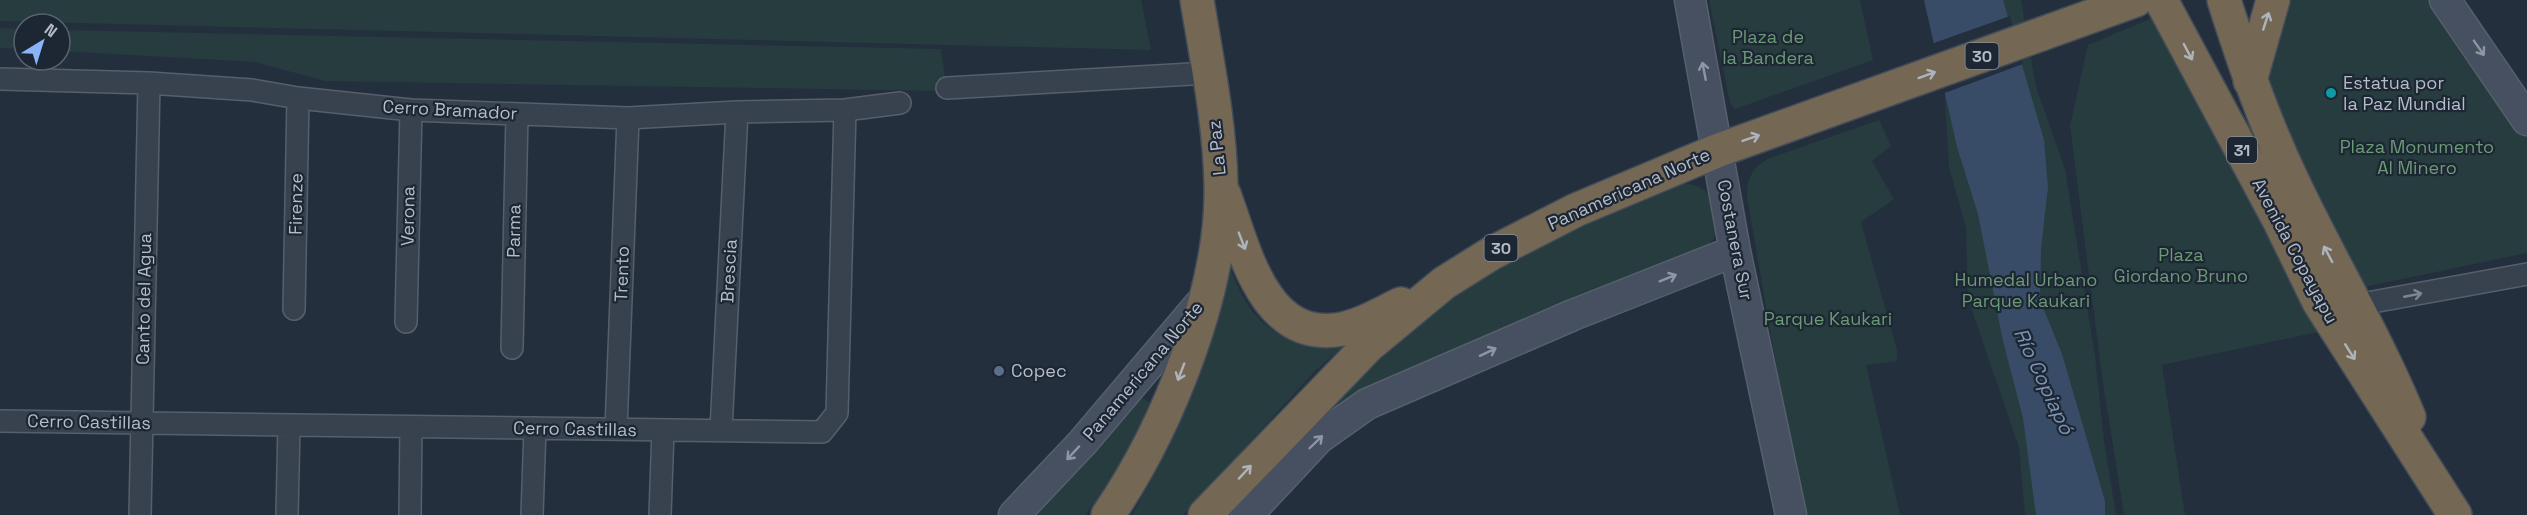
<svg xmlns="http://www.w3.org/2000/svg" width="2527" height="515" font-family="'Space Grotesk',sans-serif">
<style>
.green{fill:#263c3f}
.water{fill:#394c67}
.pier{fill:#242f3e}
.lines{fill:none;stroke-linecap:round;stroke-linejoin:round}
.street-casing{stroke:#565f6c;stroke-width:24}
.secondary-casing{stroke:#565f6c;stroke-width:33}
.highway-casing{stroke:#434c59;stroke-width:36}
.street{stroke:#38414e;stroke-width:21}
.secondary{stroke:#465061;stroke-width:30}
.highway{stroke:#746855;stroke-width:33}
.oneway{stroke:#aeb4bd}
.oneway2{stroke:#8e96a5}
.oneway3{stroke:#7c8592}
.culture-dot{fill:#0f9aa8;stroke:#1d2633;stroke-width:2}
.service-dot{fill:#5c6f8a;stroke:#1d2633;stroke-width:2}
.labels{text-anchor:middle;stroke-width:4.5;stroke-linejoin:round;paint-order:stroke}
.shield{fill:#1d2633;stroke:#878f9c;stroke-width:1.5}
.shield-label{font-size:16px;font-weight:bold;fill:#b4bcc9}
.park-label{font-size:18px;fill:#6b9a76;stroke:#1d2633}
.poi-label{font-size:18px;fill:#b4bcc9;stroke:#1d2633;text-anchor:start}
.street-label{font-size:18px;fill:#b4bcc9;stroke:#1d2633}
.water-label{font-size:20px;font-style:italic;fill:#7c92b1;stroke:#1d2633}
</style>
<rect width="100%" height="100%" fill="#242f3e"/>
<path class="green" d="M 0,0 L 1141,0 L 1151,50 L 0,21 Z
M 1709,0 L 1860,0 L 1873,60 L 1735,109 L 1730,103 Z
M 1935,0 L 2021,0 L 2036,87 L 2065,169 L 2095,356 L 2104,441 L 2116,515 L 2025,515 L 2019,447 L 1968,299 L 1966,228 L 1949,167 L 1941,34 Z
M 2284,0 L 2433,0 L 2527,127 L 2527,253 L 2364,287 L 2306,175 L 2264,78 Z
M 2157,16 L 2318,332 L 2162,365 L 2185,515 L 2124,515 L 2102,376 L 2070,126 L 2088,45 Z
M 0,28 L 24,29 L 24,49 L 0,48 Z
M 60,30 L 941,49 L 947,91 L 325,81 L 255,62 L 60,51 Z
M 1879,120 L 1891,146 L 1872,161 L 1894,199 L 1861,222 L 1897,350 L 1897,361 L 1866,365 L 1900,515 L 1802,515 L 1747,197 C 1747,178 1752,167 1770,158 Z
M 1676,183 C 1701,184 1715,191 1716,217 C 1717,230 1716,238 1707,247 L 1317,420 C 1362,373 1408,326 1463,289 C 1528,244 1604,215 1676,183 Z
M 1225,251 C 1236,288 1252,327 1293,340 C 1311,345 1335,340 1353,338 L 1315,371 L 1183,515 L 1132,515 C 1160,463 1191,409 1207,351 C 1215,319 1219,284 1225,251 Z
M 1139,397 L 1150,402 C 1136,441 1111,482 1085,515 L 1036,515 Z"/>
<path class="water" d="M 1924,0 L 2003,0 L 2044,140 L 2048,187 L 2041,249 L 2040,300 L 2062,354 L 2105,501 L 2105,515 L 2036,515 L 2023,418 L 2003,341 L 1978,214 L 1957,147 Z"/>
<path class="pier" d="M 2010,16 L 2023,64 L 1942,94 L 1931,44 Z"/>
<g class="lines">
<g class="street-casing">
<path id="street" d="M 0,79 L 149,83 L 252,90 L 298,98 L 411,110 L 628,118 L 737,112 L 845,110 L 900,103
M 947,88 L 1209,73
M 2356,305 L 2527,274
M 294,309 L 298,98
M 406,322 L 411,110
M 512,348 L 517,114
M 0,421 L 822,432 L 837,413 L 845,110
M 616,429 L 628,118
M 721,430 L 737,112
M 140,515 L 149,83
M 287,515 L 289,425
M 410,515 L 411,427
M 532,515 L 535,428
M 660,515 L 663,430"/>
</g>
<g class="secondary-casing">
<path id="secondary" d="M 1690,0 L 1735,251 L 1791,515
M 2445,0 L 2527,120
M 1014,515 L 1083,442 L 1206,297
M 1247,515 L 1319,438 L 1367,404 L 1573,315 L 1735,251"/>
</g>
<g class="highway-casing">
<path id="highway" d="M 2161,0 L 2280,222 L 2319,302 L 2455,515
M 2224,0 C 2244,63 2265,124 2294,184 C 2331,262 2376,337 2409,417
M 2250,81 L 2273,0
M 1224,194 C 1244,247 1262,339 1336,330 C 1359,327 1380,314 1401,304
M 1108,515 C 1167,429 1223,291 1221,186 C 1220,124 1207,61 1197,0
M 1205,515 L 1368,346 L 1444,283 L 1492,253 L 1576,210 L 1719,150 L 2136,0"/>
</g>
<use href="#street" class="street"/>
<use href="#secondary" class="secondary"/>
<use href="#highway" class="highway"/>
</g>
<defs><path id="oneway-shaft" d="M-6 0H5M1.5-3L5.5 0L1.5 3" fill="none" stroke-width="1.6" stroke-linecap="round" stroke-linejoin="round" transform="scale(1.5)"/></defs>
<g class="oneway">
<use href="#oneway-shaft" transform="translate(2266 21) rotate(-72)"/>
<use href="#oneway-shaft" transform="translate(2188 52) rotate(62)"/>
<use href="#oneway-shaft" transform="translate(1927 75) rotate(-20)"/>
<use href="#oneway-shaft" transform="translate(1751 138) rotate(-19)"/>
<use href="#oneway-shaft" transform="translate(1242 241) rotate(69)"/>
<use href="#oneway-shaft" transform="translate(2328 254) rotate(-118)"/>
<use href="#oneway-shaft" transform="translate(2350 352) rotate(58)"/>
<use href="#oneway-shaft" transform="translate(1181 372) rotate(111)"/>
<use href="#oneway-shaft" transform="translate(1245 472) rotate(-47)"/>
</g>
<g class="oneway2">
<use href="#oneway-shaft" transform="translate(2479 48) rotate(55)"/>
<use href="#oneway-shaft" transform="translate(1704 71) rotate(-101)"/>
<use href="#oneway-shaft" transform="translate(1668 278) rotate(-22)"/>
<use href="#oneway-shaft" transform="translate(1488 352) rotate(-25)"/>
<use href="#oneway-shaft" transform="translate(1316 442) rotate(-44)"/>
<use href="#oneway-shaft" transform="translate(1073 453) rotate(133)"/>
</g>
<use class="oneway3" href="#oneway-shaft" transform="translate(2413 295) rotate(-11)"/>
<circle class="culture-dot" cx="2331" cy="93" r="6"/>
<circle class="service-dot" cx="999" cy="371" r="6"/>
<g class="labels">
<g class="shield">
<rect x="1965.5" y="43" width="33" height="26" rx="4.5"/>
<rect x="2227" y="137" width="30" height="26" rx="4.5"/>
<rect x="1484.5" y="235" width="33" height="26" rx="4.5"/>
</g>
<g class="shield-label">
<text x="1982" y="62">30</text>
<text x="2242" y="156">31</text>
<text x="1501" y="254">30</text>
</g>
<g class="park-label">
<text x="1768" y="43">Plaza de<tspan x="1768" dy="21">la Bandera</tspan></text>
<text x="2417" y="153">Plaza Monumento<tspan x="2417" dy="21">Al Minero</tspan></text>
<text x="2181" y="261">Plaza<tspan x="2181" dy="21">Giordano Bruno</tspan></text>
<text x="2026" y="286">Humedal Urbano<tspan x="2026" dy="21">Parque Kaukari</tspan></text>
<text x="1828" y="325">Parque Kaukari</text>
</g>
<g class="poi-label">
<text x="2343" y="89">Estatua por<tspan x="2343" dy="21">la Paz Mundial</tspan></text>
<text x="1011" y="377">Copec</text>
</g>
<g class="street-label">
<text transform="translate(450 110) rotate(3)" y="6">Cerro Bramador</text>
<text transform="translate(1217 148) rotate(-96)" y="6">La Paz</text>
<text transform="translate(1629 189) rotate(-24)" y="6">Panamericana Norte</text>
<text transform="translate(296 204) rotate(-89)" y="6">Firenze</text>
<text transform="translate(408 216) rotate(-89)" y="6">Verona</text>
<text transform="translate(514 231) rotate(-89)" y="6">Parma</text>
<text transform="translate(1735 240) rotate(79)" y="6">Costanera Sur</text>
<text transform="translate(2295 251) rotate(62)" y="6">Avenida Copayapu</text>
<text transform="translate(729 271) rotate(-87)" y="6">Brescia</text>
<text transform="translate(622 274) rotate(-88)" y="6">Trento</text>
<text transform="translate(144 299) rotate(-89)" y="6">Canto del Agua</text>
<text transform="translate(1143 371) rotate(-50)" y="6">Panamericana Norte</text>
<text transform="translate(89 422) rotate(1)" y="6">Cerro Castillas</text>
<text transform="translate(575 429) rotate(1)" y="6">Cerro Castillas</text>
</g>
<g class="water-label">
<text transform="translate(2044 381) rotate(65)" y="7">Río Copiapó</text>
</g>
</g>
<g transform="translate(42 42) rotate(38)"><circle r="28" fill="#1d2633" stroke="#59626f" stroke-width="1.5"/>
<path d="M0-4.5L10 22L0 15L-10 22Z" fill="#8ab4f8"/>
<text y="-9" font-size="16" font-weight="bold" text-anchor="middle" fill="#b4bcc9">N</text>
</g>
</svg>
